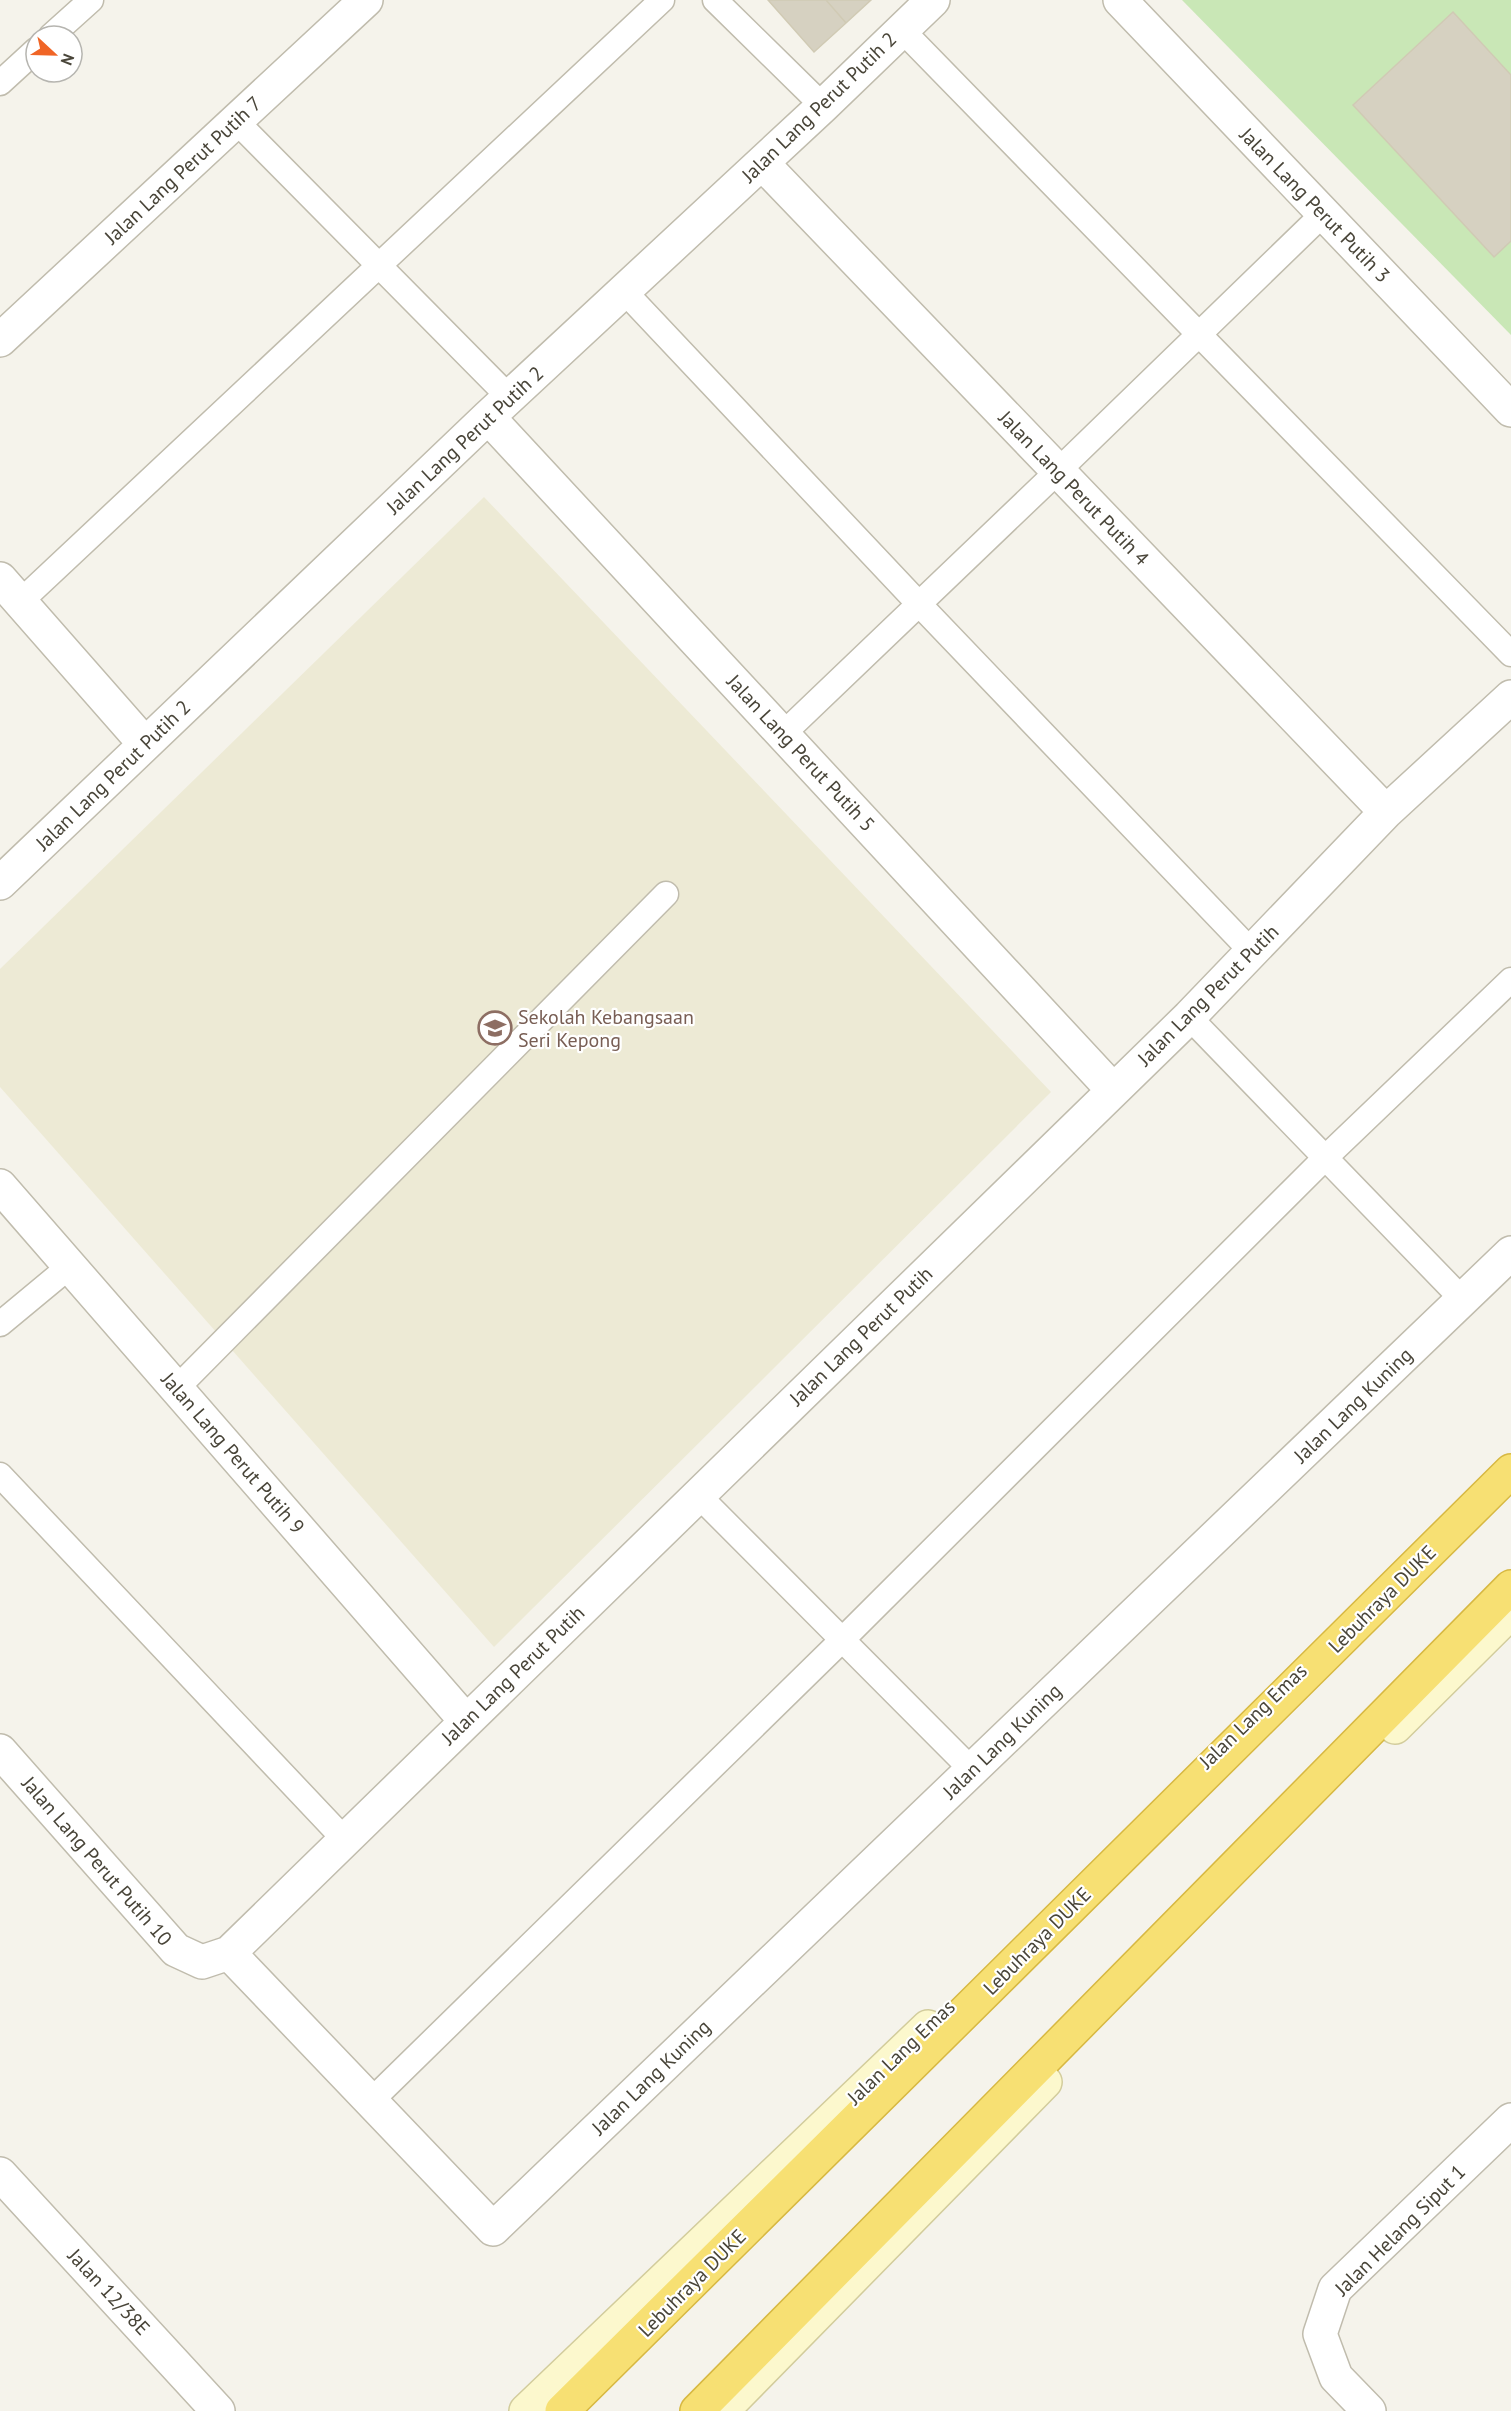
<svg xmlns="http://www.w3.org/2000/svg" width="1511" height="2411" font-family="'PT Sans',sans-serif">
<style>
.education{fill:#edead5}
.green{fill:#c9e7b6}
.building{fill:#d6d1c1;stroke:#d0cab4;stroke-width:1.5}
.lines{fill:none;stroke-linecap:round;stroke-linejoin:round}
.lane-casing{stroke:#c0bcad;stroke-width:27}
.street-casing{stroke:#c0bcad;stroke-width:36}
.secondary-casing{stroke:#d2cc9c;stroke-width:36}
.highway-casing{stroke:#d7b842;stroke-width:36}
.lane{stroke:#fff;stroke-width:24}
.street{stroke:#fff;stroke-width:33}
.secondary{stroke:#fcf8cd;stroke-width:33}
.highway{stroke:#f7e073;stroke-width:33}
.labels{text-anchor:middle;stroke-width:4.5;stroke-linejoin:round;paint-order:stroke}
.street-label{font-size:20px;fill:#494539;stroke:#fff}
.education-label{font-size:20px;fill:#785e54;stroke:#fff;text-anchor:start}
</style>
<rect width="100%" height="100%" fill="#f5f3eb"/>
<path class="education" d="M 484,497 L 1051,1092 L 494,1647 L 0,1087 L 0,969 Z"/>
<path class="green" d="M 1182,0 L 1511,0 L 1511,335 Z"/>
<path class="building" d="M 768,0 L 826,0 L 846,23 L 814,52 Z
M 826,0 L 871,0 L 846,23 Z
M 1453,12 L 1511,75 L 1511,241 L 1494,257 L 1353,105 Z"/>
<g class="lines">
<g class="lane-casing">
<path id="lane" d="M 715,0 L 823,106
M 901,29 L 1511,654
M 51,36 L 91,0
M 0,83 L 36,50
M 236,121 L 510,398
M 624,291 L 919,604 L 1252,952
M 20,602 L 662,0
M 783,734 L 1058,471 L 1323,214
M 1189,1017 L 1463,1300
M 0,1324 L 70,1266
M 176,1389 L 666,894
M 0,1475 L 345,1840
M 699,1496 L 972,1770
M 371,2101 L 842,1640 L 1325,1158 L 1511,980"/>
</g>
<g class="street-casing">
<path id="street" d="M 1120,0 L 1511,410
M 762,163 L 1386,812
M 0,340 L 366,0
M 488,417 L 1113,1090
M 0,579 L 145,744
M 0,883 L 488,417 L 823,106 L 933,0
M 0,1186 L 466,1721
M 0,1751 L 176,1950 L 202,1962 L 229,1953 L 1189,1017 L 1386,812 L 1511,697
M 229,1953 L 493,2229 L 1511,1253
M 0,2174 L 218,2411
M 1369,2411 L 1336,2377 L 1320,2334 L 1335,2289 L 1511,2120"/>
</g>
<g class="secondary-casing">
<path id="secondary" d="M 1395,1727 L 1511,1612
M 526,2411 L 928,2027
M 722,2411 L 1045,2082"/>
</g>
<g class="highway-casing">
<path id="highway" d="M 562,2411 L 1511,1471
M 697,2411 L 1511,1587"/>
</g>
<use href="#lane" class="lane"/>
<use href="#street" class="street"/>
<use href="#secondary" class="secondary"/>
<use href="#highway" class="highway"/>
</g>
<defs>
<g id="school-ring" transform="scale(1.725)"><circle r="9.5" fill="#fff" stroke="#8d6e63" stroke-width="1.5"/><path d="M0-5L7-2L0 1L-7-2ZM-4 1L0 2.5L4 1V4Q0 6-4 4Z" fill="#8d6e63"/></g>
</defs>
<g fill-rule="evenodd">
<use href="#school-ring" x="495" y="1028"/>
</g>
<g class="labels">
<g class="street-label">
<text transform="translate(819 107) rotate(-44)" y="7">Jalan Lang Perut Putih 2</text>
<text transform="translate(183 170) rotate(-43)" y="7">Jalan Lang Perut Putih 7</text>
<text transform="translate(1315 205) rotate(46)" y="7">Jalan Lang Perut Putih 3</text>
<text transform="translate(465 440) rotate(-43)" y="7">Jalan Lang Perut Putih 2</text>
<text transform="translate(1074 488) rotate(46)" y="7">Jalan Lang Perut Putih 4</text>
<text transform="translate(801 753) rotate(47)" y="7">Jalan Lang Perut Putih 5</text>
<text transform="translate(113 775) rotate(-44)" y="7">Jalan Lang Perut Putih 2</text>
<text transform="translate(1208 995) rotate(-45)" y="7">Jalan Lang Perut Putih</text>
<text transform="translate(861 1336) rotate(-44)" y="7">Jalan Lang Perut Putih</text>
<text transform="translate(1353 1405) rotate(-44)" y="7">Jalan Lang Kuning</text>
<text transform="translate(233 1453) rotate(49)" y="7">Jalan Lang Perut Putih 9</text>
<text transform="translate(1382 1599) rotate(-45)" y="7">Lebuhraya DUKE</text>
<text transform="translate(513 1675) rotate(-44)" y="7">Jalan Lang Perut Putih</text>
<text transform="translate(1253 1716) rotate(-44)" y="7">Jalan Lang Emas</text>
<text transform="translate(1002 1741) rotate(-44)" y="7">Jalan Lang Kuning</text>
<text transform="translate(97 1861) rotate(49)" y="7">Jalan Lang Perut Putih 10</text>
<text transform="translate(1037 1941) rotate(-45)" y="7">Lebuhraya DUKE</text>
<text transform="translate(901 2052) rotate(-44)" y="7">Jalan Lang Emas</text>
<text transform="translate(651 2077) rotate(-44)" y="7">Jalan Lang Kuning</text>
<text transform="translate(1400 2230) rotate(-45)" y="7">Jalan Helang Siput 1</text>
<text transform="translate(692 2283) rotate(-45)" y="7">Lebuhraya DUKE</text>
<text transform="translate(109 2292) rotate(47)" y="7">Jalan 12/38E</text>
</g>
<g class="education-label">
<text x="518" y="1024">Sekolah Kebangsaan<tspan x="518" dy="23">Seri Kepong</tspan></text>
</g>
</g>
<g transform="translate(54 54) rotate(112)"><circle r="28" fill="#ffffff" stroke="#b6b5b0" stroke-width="1.5"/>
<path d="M0-4.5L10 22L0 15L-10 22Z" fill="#f06526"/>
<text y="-9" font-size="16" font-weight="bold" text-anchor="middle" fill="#494539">N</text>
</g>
</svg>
